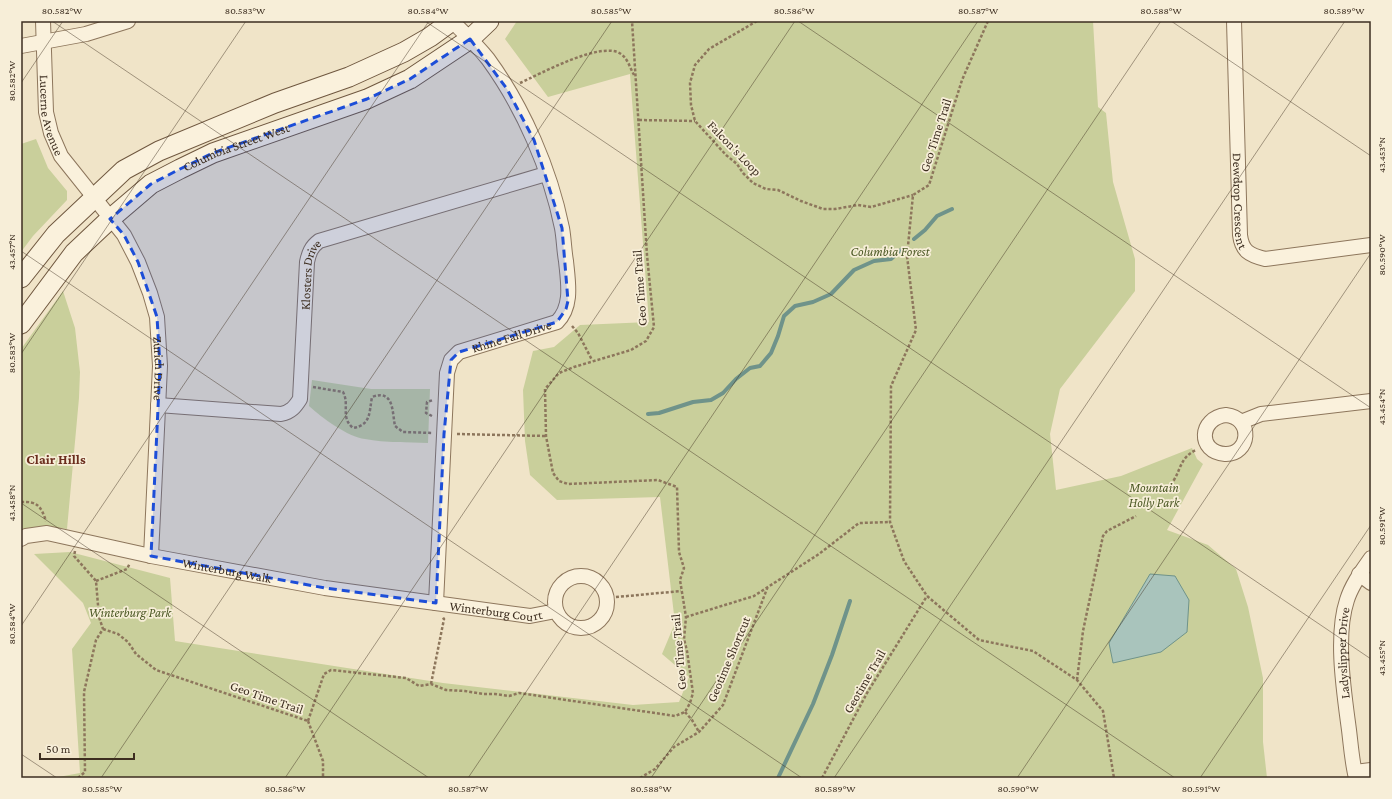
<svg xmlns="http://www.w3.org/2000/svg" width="1392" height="799" font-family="'Crimson Pro',serif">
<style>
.green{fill:#c9cf9b}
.water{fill:#a9c4bc;stroke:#6f938a}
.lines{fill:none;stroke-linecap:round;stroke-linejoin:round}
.stream{stroke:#6f938a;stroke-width:4}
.street-casing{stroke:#8d765c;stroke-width:16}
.secondary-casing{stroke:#6f573f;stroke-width:21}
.path{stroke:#8d765c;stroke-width:2.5;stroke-dasharray:3 2;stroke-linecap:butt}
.street{stroke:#faf1dc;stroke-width:14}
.secondary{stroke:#faf1dc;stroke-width:19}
.marked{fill:#1d4ed8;fill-opacity:0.2;stroke:#1d4ed8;stroke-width:3;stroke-dasharray:8 5;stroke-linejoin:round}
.ticks{fill:none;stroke:#3d2e20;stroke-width:1;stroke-opacity:0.45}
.labels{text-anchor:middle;stroke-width:3.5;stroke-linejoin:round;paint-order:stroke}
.street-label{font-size:13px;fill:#3d2e20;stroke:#f7eed8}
.park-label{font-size:13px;font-style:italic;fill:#4d5a26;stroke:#f7eed8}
.neighbourhood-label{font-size:14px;font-weight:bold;fill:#6b2e1e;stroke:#f7eed8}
.neatline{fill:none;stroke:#3d2e20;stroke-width:1.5}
.ticks-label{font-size:10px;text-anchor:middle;fill:#3d2e20}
</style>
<rect width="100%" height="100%" fill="#f0e4c8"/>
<path class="green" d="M 517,21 L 1093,21 L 1098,107 L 1106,113 L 1113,182 L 1135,259 L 1135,291 L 1060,389 L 1050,434 L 1056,490 L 1121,476 L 1192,448 L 1197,459 L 1203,464 L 1167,530 L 1208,545 L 1236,569 L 1248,607 L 1263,678 L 1263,742 L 1267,778 L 53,778 L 80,773 L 72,649 L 91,623 L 83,603 L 34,554 L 70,552 L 170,578 L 175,641 L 443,683 L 633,705 L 679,702 L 689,677 L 662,654 L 675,623 L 660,497 L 557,500 L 530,475 L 525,441 L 523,390 L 533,351 L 554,347 L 580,325 L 649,322 L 630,74 L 548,97 L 505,39 Z
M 36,139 L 48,168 L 67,191 L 67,200 L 33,236 L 21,252 L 21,144 Z
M 63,291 L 75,328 L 80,372 L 79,398 L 67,529 L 42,526 L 21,531 L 21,349 Z
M 312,380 L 371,389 L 430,389 L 428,443 C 408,442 386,443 365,439 C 348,437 322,418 309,406 Z"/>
<path class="water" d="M 1150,574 L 1175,576 L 1189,600 L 1187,632 L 1161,652 L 1113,663 L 1109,643 Z"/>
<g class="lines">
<path class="stream" d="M 914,239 L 925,230 L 937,216 L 952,209
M 648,414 L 659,413 L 693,402 L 711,400 L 723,393 L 736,379 L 750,368 L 760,366 L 771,353 L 778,336 L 784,316 L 795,306 L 813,302 L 831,294 L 854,270 L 874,261 L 891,259 L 902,249
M 778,778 L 813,704 L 832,655 L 850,601"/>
<g class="street-casing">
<g id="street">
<path id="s1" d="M 43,21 L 46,112 L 51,133 L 61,156 L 124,235 L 138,262 L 150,293 L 157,317 L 160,366 L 151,556"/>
<path id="s2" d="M 1234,21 L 1240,235 C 1242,251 1249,255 1265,259 L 1371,245"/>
<path d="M 21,46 L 86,34 L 128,21"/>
<path id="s3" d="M 158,405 L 281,414 C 291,412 295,407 300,399 L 307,262 C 309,253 311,247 319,241 L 546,174"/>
<path d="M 1226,415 C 1254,418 1250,455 1225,454 C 1197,452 1199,418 1226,415 Z"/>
<path d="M 1241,422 L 1261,414 L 1371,401"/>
<path id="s4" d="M 21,539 L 26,536 L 47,533 L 151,556 L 325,588 L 530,616 L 556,611"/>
<path d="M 1359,574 L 1371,583"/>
<circle cx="581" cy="602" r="26"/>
<path id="s5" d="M 436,603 L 447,373 L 451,360 L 459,352 L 557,322 C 573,306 568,282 566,261 C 564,250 564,239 562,228 C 550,169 523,107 488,59 C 477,45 464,33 452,21"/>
<path d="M 1355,772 L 1371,770"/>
<path id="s6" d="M 1356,778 C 1352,762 1351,746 1349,730 C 1344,692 1335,636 1347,600 C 1352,584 1362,571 1371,558"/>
</g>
</g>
<g class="secondary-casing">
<g id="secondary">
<path d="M 21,278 L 56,234 L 124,170 L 159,151 L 275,103 L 349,77 L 404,52 L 430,37 L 452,21"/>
<path id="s7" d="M 21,324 L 74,253 L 110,219 L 151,184 L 180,169 L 213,153 L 367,99 L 410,79 L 470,39 L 489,21"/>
</g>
</g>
<path class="path" d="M 757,21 L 709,49 L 695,65 L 690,83 L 691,105 L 695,121 L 726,155 L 737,164 L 743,173 L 753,183 L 766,189 L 778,190 L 801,201 L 823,209 L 835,209 L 858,205 L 871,207 L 913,195
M 988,21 L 962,80 L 929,185 L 913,195 L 907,256 L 916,330 L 891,386 L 890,522 L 904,561 L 927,596 L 979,640 L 1033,651 L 1077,680 L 1103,711 L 1114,778
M 520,83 C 540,74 602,40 621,54 C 628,59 630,68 634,75
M 639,120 L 695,121
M 572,326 L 578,333 L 592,360
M 313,387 L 343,392 C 350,405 340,417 353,428 C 371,425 369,413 372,397 C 394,389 392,411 395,426 L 403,432 L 433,433
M 432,416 L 426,413 L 427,402 L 433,400
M 457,434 L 546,436
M 1164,492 C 1166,486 1171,485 1174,480 C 1181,468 1181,457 1196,450
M 21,502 C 37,501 41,506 46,521
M 75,551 L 74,556 L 96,581 L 99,617 L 103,629
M 96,581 L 127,569 L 130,563
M 606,598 L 681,591
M 686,617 L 754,596 L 819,554 L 859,523 L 890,522
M 103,629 L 118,634 L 128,642 L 136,654 L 156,670 L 308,721
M 1077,680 L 1083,631 L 1103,536 L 1107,531 L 1136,516
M 431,684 L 444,619 L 442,616
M 685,712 L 692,720 L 699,732
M 308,721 L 324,674 L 331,670 L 406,678 L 419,686 L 431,684 L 446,690 L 465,691 L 483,694 L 495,694 L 509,696 L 519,693 L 675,716 L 685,712 L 690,703 L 693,693 L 687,651 L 684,639 L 686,617 L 680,580 L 684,568 L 679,552 L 677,487 L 658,480 L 568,484 L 559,481 L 553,473 L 546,436 L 545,389 L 559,373 L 574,367 L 631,350 L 646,341 L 654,327 L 647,255 L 632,21
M 308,721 L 323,761 L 323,778
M 78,778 L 85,772 L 84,692 L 96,640 L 103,629
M 640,778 L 655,769 L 674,747 L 699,732 L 723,705 L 768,586
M 822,778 L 867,693 L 927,596"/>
<use href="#street" class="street"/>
<use href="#secondary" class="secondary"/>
</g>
<path class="marked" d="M 470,39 L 507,89 L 534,140 L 562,228 L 568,301 L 566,309 L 557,322 L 459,352 L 451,360 L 444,434 L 436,603 L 325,588 L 151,556 L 160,366 L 157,317 L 138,262 L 124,235 L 110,219 L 151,184 L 180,169 L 213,153 L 367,99 L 410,79 Z"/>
<path class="ticks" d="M 52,21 L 1175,778M 425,21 L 1371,659M 798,21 L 1371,408M 1171,21 L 1371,156M 21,83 L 63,21M 21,251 L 802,778M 21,354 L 246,21M 21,503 L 429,778M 21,626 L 429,21M 21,754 L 57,778M 101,778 L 612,21M 285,778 L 795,21M 468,778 L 978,21M 651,778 L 1161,21M 834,778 L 1345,21M 1017,778 L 1371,253M 1200,778 L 1371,525"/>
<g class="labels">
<g class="street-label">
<text dy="5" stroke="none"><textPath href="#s1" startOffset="95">Lucerne Avenue</textPath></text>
<text transform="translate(935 135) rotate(-72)" y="5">Geo Time Trail</text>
<text dy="5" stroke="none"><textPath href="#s7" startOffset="285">Columbia Street West</textPath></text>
<text transform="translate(735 148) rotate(46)" y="5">Falcon's Loop</text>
<text dy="5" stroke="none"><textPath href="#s2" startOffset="180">Dewdrop Crescent</textPath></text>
<text dy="5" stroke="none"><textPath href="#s3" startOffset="274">Klosters Drive</textPath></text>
<text transform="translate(639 288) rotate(-94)" y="5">Geo Time Trail</text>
<text dy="5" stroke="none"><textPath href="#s5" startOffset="310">Rhine Fall Drive</textPath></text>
<text dy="5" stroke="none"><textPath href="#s1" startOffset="379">Zurich Drive</textPath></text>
<text dy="5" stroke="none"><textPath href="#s4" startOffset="211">Winterburg Walk</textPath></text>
<text dy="5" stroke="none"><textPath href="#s4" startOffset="483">Winterburg Court</textPath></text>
<text transform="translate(678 652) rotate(-95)" y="5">Geo Time Trail</text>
<text dy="5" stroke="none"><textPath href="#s6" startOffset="126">Ladyslipper Drive</textPath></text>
<text transform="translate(728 659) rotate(-67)" y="5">Geotime Shortcut</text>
<text transform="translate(864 681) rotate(-60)" y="5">Geotime Trail</text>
<text transform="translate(267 697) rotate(19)" y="5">Geo Time Trail</text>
</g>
<g class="park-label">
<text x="890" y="256">Columbia Forest</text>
<text x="1154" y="492">Mountain<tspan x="1154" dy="15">Holly Park</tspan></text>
<text x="130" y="617">Winterburg Park</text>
</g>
<g class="neighbourhood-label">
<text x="56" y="464">Clair Hills</text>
</g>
</g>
<rect width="1392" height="799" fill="none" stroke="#f7eed8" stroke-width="44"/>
<path d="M40 753v6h94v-6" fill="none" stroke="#3d2e20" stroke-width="2"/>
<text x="46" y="753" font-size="12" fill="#3d2e20" stroke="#f7eed8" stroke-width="3" paint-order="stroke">50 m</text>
<rect x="22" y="22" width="1348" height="755" class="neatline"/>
<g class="ticks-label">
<text x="62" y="14">80.582°W</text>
<text x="245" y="14">80.583°W</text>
<text x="428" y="14">80.584°W</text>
<text x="611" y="14">80.585°W</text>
<text x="794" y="14">80.586°W</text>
<text x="978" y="14">80.587°W</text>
<text x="1161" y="14">80.588°W</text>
<text x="1344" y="14">80.589°W</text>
<text transform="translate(11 81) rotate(-90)" y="4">80.582°W</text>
<text transform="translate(1381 155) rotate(-90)" y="4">43.453°N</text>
<text transform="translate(11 252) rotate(-90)" y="4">43.457°N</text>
<text transform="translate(1381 255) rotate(-90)" y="4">80.590°W</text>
<text transform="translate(11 353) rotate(-90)" y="4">80.583°W</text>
<text transform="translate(1381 407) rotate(-90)" y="4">43.454°N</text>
<text transform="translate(11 503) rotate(-90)" y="4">43.458°N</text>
<text transform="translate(1381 526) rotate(-90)" y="4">80.591°W</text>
<text transform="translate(11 624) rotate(-90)" y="4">80.584°W</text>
<text transform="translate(1381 658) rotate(-90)" y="4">43.455°N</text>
<text x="102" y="792">80.585°W</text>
<text x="285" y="792">80.586°W</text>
<text x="468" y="792">80.587°W</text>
<text x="651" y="792">80.588°W</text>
<text x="835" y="792">80.589°W</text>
<text x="1018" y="792">80.590°W</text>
<text x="1201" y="792">80.591°W</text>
</g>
</svg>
